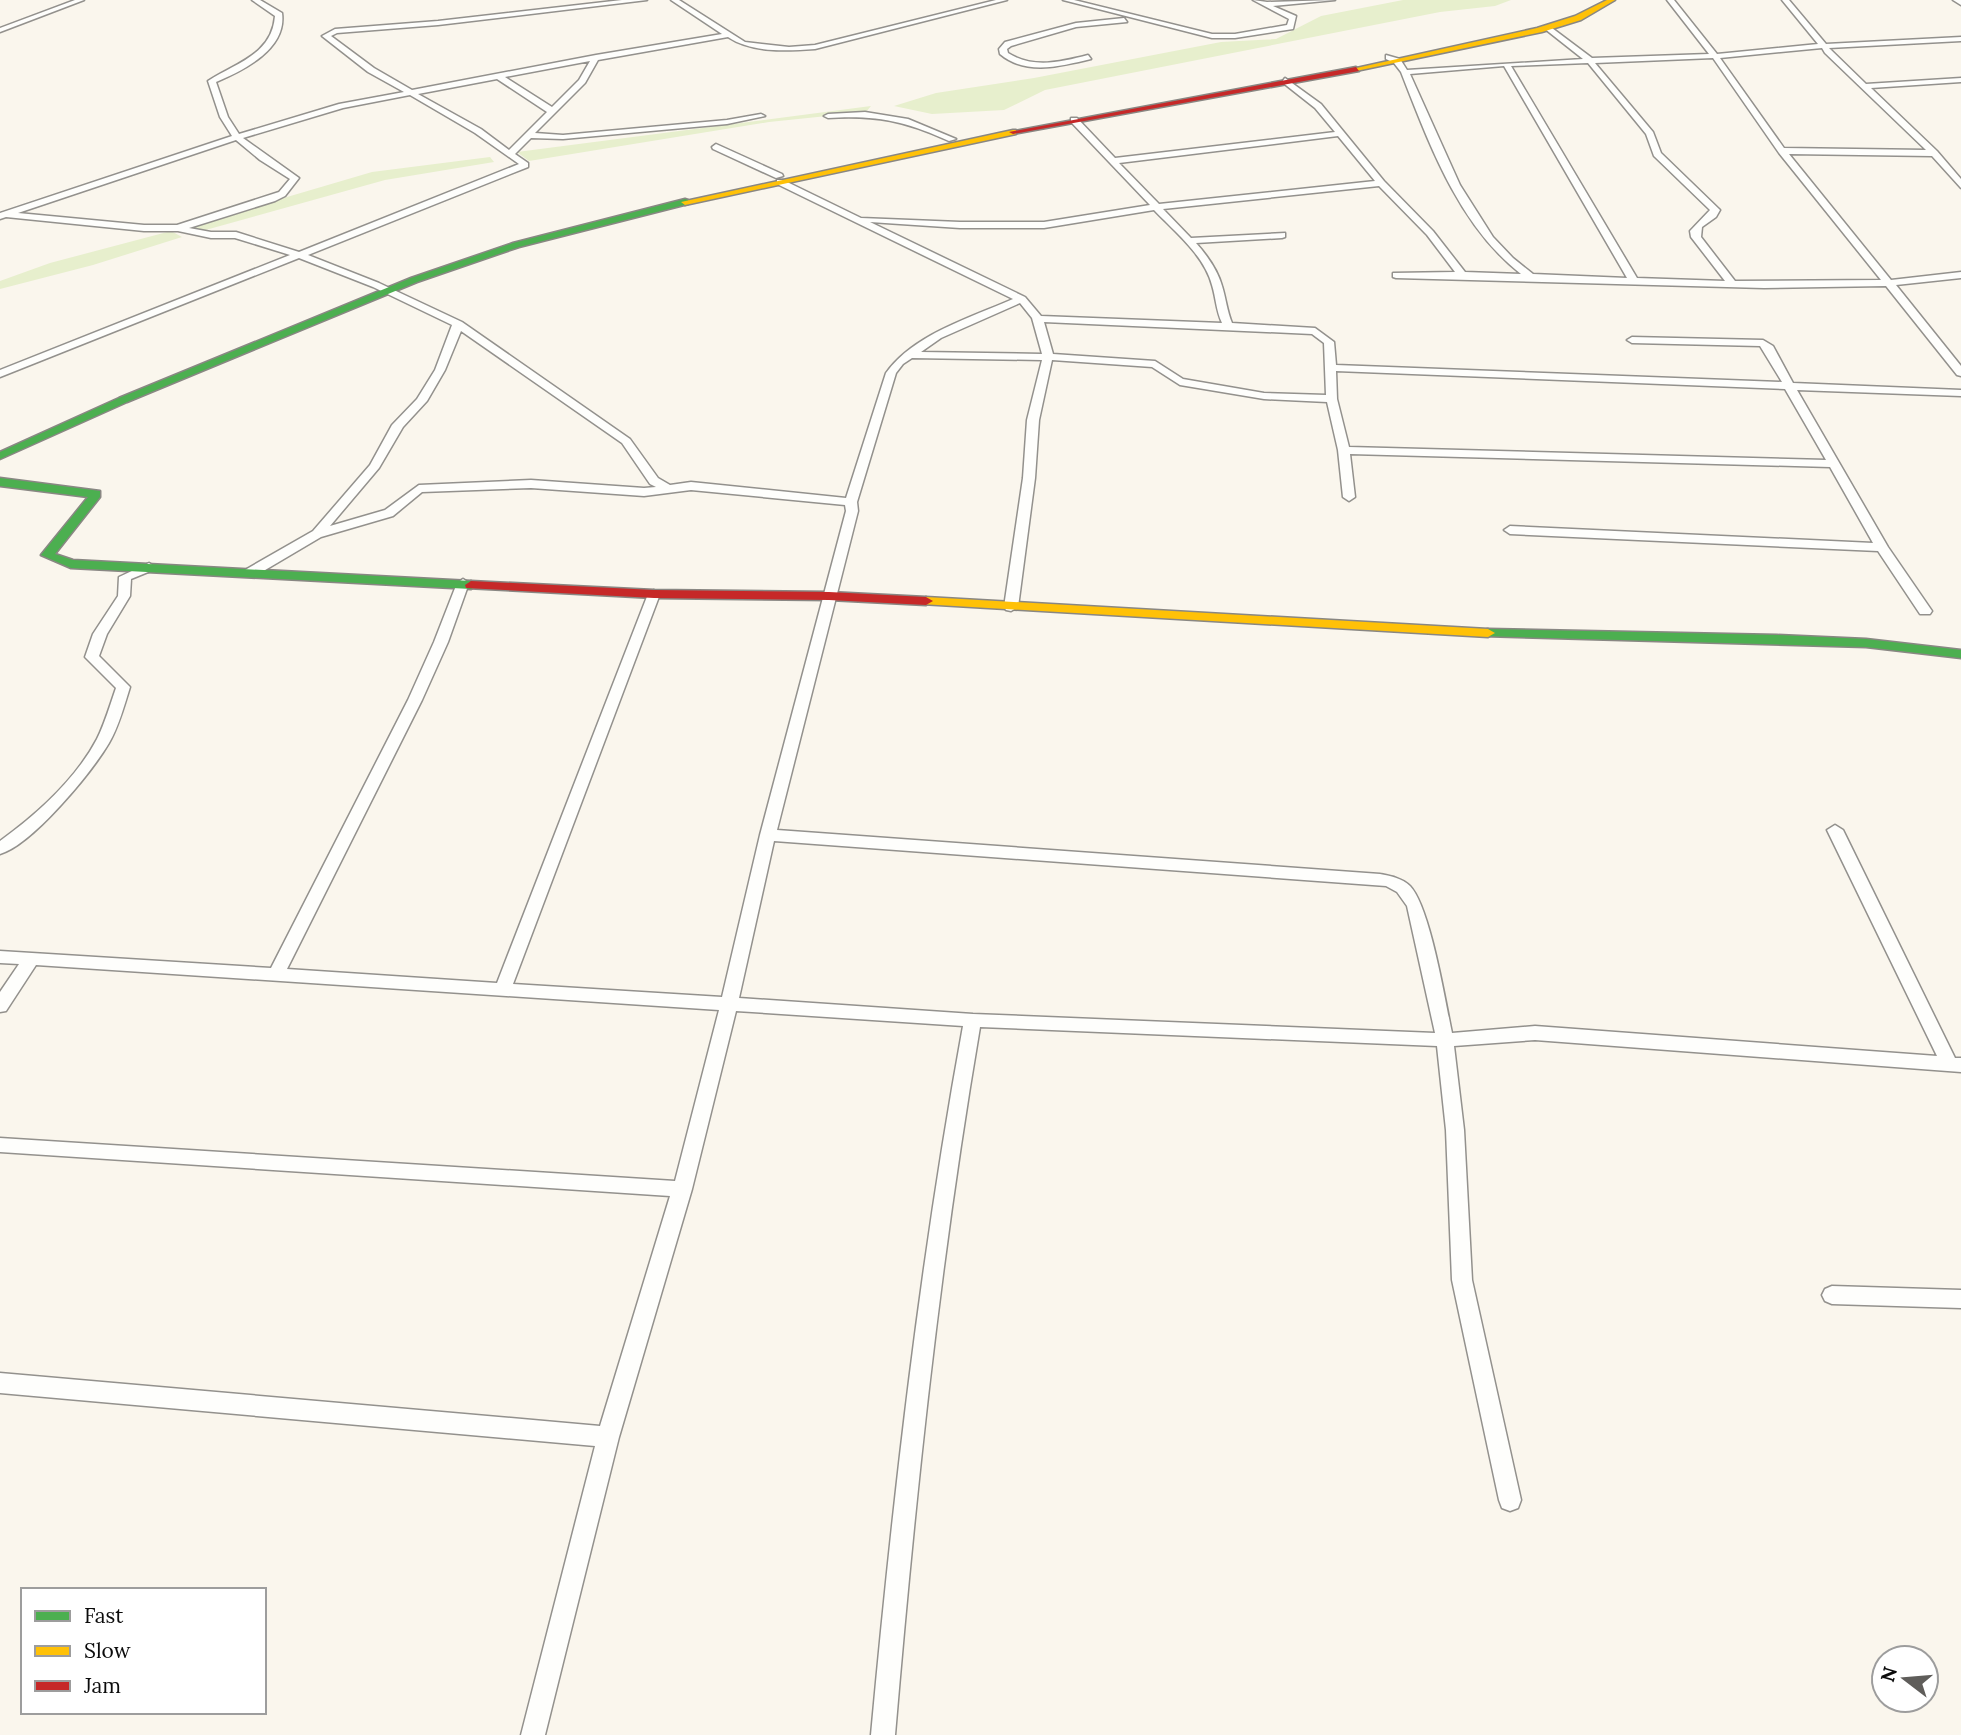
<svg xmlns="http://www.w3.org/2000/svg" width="1961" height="1735" font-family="Lora,serif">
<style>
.green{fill:#e7efcd}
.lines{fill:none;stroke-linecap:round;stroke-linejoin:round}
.street-casing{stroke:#93918d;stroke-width:3}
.fast-casing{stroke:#898783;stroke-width:3}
.slow-casing{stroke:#898783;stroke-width:3}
.jam-casing{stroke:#898783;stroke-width:3}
.street{fill:#fefefc;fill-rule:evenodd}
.fast{fill:#4caf50;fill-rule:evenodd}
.slow{fill:#ffc107;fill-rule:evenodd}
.jam{fill:#c62828;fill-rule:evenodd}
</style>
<rect width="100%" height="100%" fill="#faf6ed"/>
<path class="green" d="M 1403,0 L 1511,0 L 1495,6 L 1440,12 L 1045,90 L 1004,110 L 932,114 L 894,106 L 936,93 L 1034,78 L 1221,42 L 1276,39 L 1321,16 Z
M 871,106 L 866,112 L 769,122 L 529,161 L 517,152 Z
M 490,157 L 494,162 L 385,180 L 202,231 L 185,227 L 372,172 Z
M 171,231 L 182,237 L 93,265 L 0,289 L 0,281 L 50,263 Z"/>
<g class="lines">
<g class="street-casing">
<path id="street" d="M 75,0 L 84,0 L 0,32 L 0,28 Z
M 252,0 L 260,0 L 282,13 C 287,49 244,70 216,82 L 228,117 L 239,134 L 339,104 L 404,92 L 368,72 L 322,36 L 335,29 L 438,21 L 622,0 L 647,0 L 438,25 L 337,33 L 331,36 L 374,68 L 412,90 L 596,55 L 722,34 L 671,0 L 679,0 L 745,42 L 789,47 L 815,45 L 996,0 L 1007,0 L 815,49 C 786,51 752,53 728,37 L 598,60 L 585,83 L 535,133 L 563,135 L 727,120 L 761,114 L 765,116 L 727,124 L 563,139 L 531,138 L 515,154 L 528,163 L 528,167 L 308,255 L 379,283 L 462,322 L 630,439 L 658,478 L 670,485 L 691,482 L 846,498 L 886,373 C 914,334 970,318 1013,299 L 777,184 L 777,180 L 783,180 L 861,218 L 960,222 L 1044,222 L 1150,205 L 1071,122 L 1071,118 L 1077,118 L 1115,158 L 1335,132 L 1315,108 L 1282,82 L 1285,78 L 1321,104 L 1384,181 L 1433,231 L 1465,272 L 1521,274 C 1458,225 1429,143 1401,72 L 1394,63 L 1386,59 L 1386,55 L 1400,59 L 1407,70 L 1583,59 L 1545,29 L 1548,25 L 1592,58 L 1709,54 L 1667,0 L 1674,0 L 1717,54 L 1818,44 L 1782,0 L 1789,0 L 1826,44 L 1961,37 L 1961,41 L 1829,48 L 1866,84 L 1961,78 L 1961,82 L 1871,88 L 1937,151 L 1961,179 L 1961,188 L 1932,156 L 1789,154 L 1891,280 L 1961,272 L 1961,278 L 1896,285 L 1961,366 L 1961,376 L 1957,375 L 1886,286 L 1764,288 L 1396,278 L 1393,277 L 1393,273 L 1455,272 L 1427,235 L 1379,186 L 1163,209 L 1191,238 L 1285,233 L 1285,237 L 1282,238 L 1196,243 C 1206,254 1218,271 1222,286 C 1226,299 1227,311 1232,323 L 1315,328 L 1334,342 L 1336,365 L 1782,382 L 1760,346 L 1632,343 L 1627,340 L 1632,337 L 1763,340 L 1773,346 L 1793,383 L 1961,390 L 1961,396 L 1797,390 L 1888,547 L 1932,611 L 1930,614 L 1920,614 L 1878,551 L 1510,534 L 1504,530 L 1510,526 L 1873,543 L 1830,467 L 1350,454 L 1355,497 L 1349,501 L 1343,497 L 1338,450 L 1327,402 L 1264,399 L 1180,385 L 1152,367 L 1052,360 L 1039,420 L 1035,478 L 1018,607 L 1011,611 L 1006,610 L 1004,607 L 1023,478 L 1027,420 L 1042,360 L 912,358 L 903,364 L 896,373 L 857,502 L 858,511 L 777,830 L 1380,874 C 1390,876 1402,878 1410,886 C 1430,907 1445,1000 1452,1033 L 1535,1026 L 1937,1056 L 1827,830 L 1835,825 L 1843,830 L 1955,1058 L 1961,1058 L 1961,1072 L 1535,1040 L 1454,1046 L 1464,1130 L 1472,1280 L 1521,1500 L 1518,1508 L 1510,1511 L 1502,1508 L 1499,1500 L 1452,1280 L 1446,1130 L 1437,1046 L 980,1027 C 940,1261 915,1498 895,1735 L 871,1735 C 893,1497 920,1261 963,1026 L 736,1011 L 692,1189 L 619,1437 L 545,1735 L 521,1735 L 595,1446 L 0,1393 L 0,1373 L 600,1426 L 670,1196 L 0,1152 L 0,1138 L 675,1181 L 719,1010 L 36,965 L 6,1011 L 0,1012 L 0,992 L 19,964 L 0,963 L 0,951 L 271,968 L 408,700 L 434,642 L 457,583 L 463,579 L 469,583 L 448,642 L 422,700 L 287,969 L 497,983 L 648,594 L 654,590 L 660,594 L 513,984 L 722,997 L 760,835 L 846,511 L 845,505 L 691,490 L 644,496 L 531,488 L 422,492 L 393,516 L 321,537 L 255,576 L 245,576 L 245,570 L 313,531 L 370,465 L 392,425 L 417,399 L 435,370 L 452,325 L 373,287 L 299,258 L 0,377 L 0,370 L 290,255 L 235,238 L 211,238 L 178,231 L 144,231 L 6,217 L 0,219 L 0,213 L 232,136 L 220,117 L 208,81 C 235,63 272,55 275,16 ZM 1822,48 L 1825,53 L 1926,150 L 1784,148 L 1720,58 ZM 1713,58 L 1779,153 L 1881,280 L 1735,281 L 1701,237 L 1702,227 L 1716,217 L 1720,210 L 1661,153 L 1653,132 L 1595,63 ZM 590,61 L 579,80 L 552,107 L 505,77 ZM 1588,63 L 1646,134 L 1654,156 L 1710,210 L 1690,231 L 1691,237 L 1725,281 L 1637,278 L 1511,66 ZM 1504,66 L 1627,278 L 1533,274 L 1513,258 L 1493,237 L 1460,185 L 1410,74 ZM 497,79 L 547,112 L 509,150 L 481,129 L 418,94 ZM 410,95 L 475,133 L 519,164 L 299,252 L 236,232 L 211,232 L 189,228 L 275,201 L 285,196 L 299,178 L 243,138 L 343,108 ZM 1338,136 L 1375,181 L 1159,204 L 1119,163 ZM 236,140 L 260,160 L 290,179 L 279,192 L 177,225 L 144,225 L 18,213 ZM 1154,210 C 1175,232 1204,255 1212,285 C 1216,298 1216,310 1222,323 L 1041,316 L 1025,297 L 870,222 L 960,228 L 1044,228 ZM 1020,303 L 1032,318 L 1042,354 L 921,352 L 941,338 ZM 1044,322 L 1312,334 L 1324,343 L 1326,395 L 1264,393 L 1183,379 L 1155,361 L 1053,354 ZM 461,331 L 622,443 L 650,484 L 656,487 L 644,488 L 531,480 L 419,485 L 385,510 L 330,526 L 379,468 L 403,427 L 427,401 L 445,370 ZM 1336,371 L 1785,389 L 1826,460 L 1349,447 L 1337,399 ZM 774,841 L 1386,886 L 1397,892 L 1407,906 L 1435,1033 L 973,1014 L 739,998 Z
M 1063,0 L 1074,0 L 1212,34 L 1235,34 L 1287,25 L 1289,19 L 1253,0 L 1267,2 L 1335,0 L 1273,6 L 1296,16 L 1293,29 L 1235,38 L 1212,38 Z
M 1953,0 L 1961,0 L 1961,5 Z
M 1124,18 L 1127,22 L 1076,27 L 1011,46 L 1007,49 L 1008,53 C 1033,69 1061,62 1088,55 L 1091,59 C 1061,66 1026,76 1000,54 L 999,49 L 1005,42 L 1076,23 Z
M 865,112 L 908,119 L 956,139 L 949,141 C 905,121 876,115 828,118 L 824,116 L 828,114 Z
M 716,144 L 782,174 L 783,176 L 776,178 L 713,149 L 712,147 Z
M 149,563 L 155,567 L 153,570 L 131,579 L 130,596 L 107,634 L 99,656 L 130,687 C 124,706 119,726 109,743 C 92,772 32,845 0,854 L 0,841 C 36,815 76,779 97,739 C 105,723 110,705 116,688 L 85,657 L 93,634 L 118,596 L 119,577 Z
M 1832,1286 L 1961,1290 L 1961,1308 L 1832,1304 L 1825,1301 L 1822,1295 L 1825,1289 Z"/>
</g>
<g class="fast-casing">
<path id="fast" d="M 685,199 L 688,200 L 688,204 L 519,247 L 417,282 L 127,402 L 0,459 L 0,452 L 119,398 L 411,278 L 513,243 Z
M 0,478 L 100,491 L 100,497 L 55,554 L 73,560 L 471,581 L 477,585 L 471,589 L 71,568 L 41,555 L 88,497 L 0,486 Z
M 1488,629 L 1777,635 L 1866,639 L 1961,650 L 1961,658 L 1866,647 L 1483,636 L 1483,630 Z"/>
</g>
<g class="slow-casing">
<path id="slow" d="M 1607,0 L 1615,0 L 1581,20 L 1542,32 L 1356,71 L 1352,69 L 1537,28 L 1575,16 Z
M 1013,130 L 1016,130 L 1016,134 L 685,205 L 681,202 Z
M 926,597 L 1488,629 L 1495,633 L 1488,637 L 921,604 L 919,601 Z"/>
</g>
<g class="jam-casing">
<path id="jam" d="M 1356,67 L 1359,71 L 1013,134 L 1009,132 Z
M 471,581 L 654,590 L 829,592 L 926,597 L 933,601 L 926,605 L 829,600 L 654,598 L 466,588 L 465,585 Z"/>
</g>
<use href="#street" class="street"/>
<use href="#fast" class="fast"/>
<use href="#slow" class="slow"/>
<use href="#jam" class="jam"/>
</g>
<rect x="21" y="1588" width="245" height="126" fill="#ffffff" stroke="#9d9d9d" stroke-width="2"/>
<rect x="35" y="1611" width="35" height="10" fill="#4caf50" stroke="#9d9d9d" stroke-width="2"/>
<text x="84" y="1623" font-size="21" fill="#0b0b0b">Fast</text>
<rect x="35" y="1646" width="35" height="10" fill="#ffc107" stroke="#9d9d9d" stroke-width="2"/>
<text x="84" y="1658" font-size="21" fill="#0b0b0b">Slow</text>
<rect x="35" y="1681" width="35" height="10" fill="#c62828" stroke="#9d9d9d" stroke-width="2"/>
<text x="84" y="1693" font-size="21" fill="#0b0b0b">Jam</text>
<g transform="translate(1905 1679) rotate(286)"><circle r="33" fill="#ffffff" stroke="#9d9d9d" stroke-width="2"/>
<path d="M0-5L12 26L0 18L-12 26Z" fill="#5f5d5a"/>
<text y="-10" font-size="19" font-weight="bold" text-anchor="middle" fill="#0b0b0b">N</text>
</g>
</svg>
